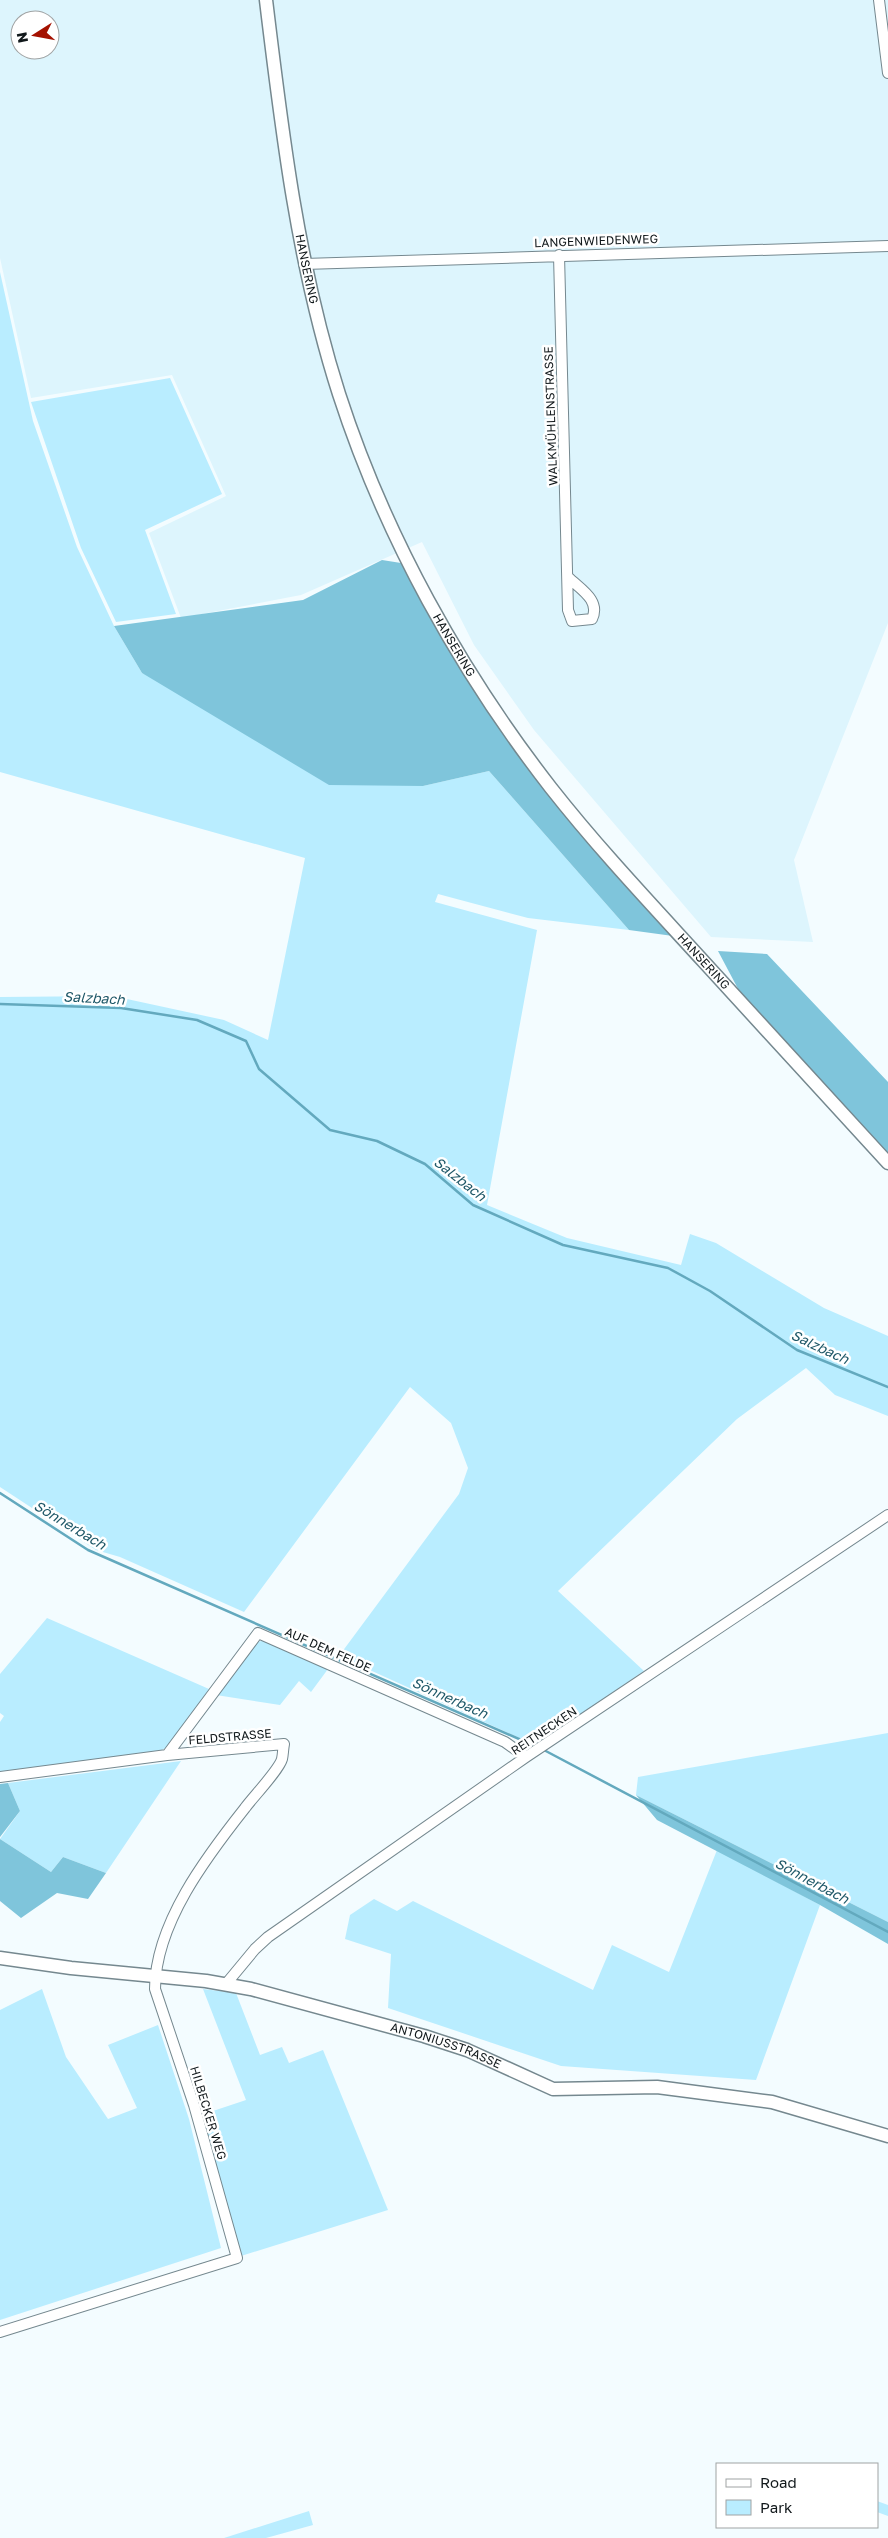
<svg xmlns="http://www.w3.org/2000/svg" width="888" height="2538" font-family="'Golos Text',sans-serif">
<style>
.built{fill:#ddf5fd;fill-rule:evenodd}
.green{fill:#b9edff}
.forest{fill:#7fc5db}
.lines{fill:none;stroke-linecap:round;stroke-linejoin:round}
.stream{stroke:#63a9be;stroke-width:2.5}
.minor-casing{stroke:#75888f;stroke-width:12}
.tertiary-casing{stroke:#75888f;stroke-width:15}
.minor{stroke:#fff;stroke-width:10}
.tertiary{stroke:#fff;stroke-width:12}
.labels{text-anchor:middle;stroke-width:5;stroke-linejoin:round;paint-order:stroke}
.street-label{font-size:12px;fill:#11181b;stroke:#fff}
.water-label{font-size:14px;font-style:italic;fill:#1f5868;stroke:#fff}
</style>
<rect width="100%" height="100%" fill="#f3fcff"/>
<path class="built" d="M 0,0 L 888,0 L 888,623 L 794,860 L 813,942 L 711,937 L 534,730 L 474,645 L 422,542 L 301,595 L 181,618 L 149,533 L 226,496 L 172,375 L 31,398 L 0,258 ZM 20,20 L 50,20 L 50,50 L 20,50 Z"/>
<path class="green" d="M 0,272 L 33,421 L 77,547 L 114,626 L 142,673 L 423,786 L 489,771 L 629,930 L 528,918 L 438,894 L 435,902 L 537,930 L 487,1205 L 567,1238 L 681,1265 L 690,1234 L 716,1243 L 824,1308 L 888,1336 L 888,1416 L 835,1395 L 806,1368 L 737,1419 L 558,1591 L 644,1671 L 535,1745 L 339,1656 L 459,1494 L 468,1468 L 451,1423 L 410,1387 L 244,1612 L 120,1557 L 96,1550 L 0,1487 L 0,997 L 113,996 L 224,1020 L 268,1040 L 305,858 L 0,772 Z
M 170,378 L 222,494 L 145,530 L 176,614 L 116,622 L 81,548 L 31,402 Z
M 47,1618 L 209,1689 L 169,1746 L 156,1753 L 0,1774 L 0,1722 L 4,1716 L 0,1713 L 0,1674 Z
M 266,1640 L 328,1669 L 311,1692 L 299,1681 L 280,1705 L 216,1695 L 253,1643 Z
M 888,1733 L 888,1922 L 636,1795 L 638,1777 Z
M 181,1761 L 106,1873 L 63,1857 L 51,1872 L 0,1839 L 20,1811 L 8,1783 Z
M 717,1850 L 820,1905 L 756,2080 L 561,2066 L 388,2008 L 391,1954 L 345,1939 L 350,1915 L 374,1899 L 397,1911 L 413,1901 L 593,1990 L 612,1945 L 669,1972 Z
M 42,1989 L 66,2057 L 108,2119 L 137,2108 L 108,2045 L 158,2025 L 189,2119 L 221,2248 L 0,2320 L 0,2010 Z
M 203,1989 L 236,1993 L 260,2055 L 282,2047 L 289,2063 L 323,2050 L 388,2210 L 241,2256 L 201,2115 L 246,2100 Z
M 877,2501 L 888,2505 L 888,2516 L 877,2512 Z
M 309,2511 L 313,2525 L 266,2538 L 224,2538 Z"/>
<path class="forest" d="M 382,560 L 401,563 L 474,689 L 673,936 L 629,930 L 489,771 L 423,786 L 329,785 L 142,673 L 114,626 L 303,600 Z
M 718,951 L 767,954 L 888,1082 L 888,1170 L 763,1036 Z
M 8,1783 L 20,1811 L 0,1837 L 0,1784 Z
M 636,1795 L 888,1922 L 888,1944 L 820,1905 L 657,1820 Z
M 0,1839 L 51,1872 L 63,1857 L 106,1873 L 88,1899 L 57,1893 L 21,1918 L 0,1901 Z"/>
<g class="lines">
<path class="stream" d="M 0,1004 L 121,1008 L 197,1020 L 246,1041 L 259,1069 L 330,1130 L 377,1141 L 425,1164 L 473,1205 L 563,1245 L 668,1268 L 710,1291 L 797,1350 L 888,1387
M 0,1493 L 88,1550 L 535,1746
M 542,1749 L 888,1932"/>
<g class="minor-casing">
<path id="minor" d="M 879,0 L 888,73
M 559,255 L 568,610 L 572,621 L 592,619 C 601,600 580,589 568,577
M 304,264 L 888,246
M 167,1755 L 258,1633 L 505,1742 L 526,1757
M 0,1777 L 167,1755 L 284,1744 C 283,1749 283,1755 282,1759 C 279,1770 253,1797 245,1808 C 207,1856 155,1924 155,1989 L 194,2105 L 237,2258 L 0,2332
M 226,1984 L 255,1949 L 268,1937 L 526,1757 L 888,1515"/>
</g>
<g class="tertiary-casing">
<g id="tertiary">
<path id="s1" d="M 266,0 C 282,133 298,266 339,394 C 385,536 460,671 551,788 C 599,849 652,905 704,962 C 765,1029 827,1096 888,1163"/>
<path id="s2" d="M 0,1958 L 71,1968 L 206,1981 L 251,1989 L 424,2036 L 467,2050 L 553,2089 L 657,2087 L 772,2102 L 888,2136"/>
</g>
</g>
<use href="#minor" class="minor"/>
<use href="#tertiary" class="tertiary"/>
</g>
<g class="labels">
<g class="street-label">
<text transform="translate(596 241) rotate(-2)" y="4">LANGENWIEDENWEG</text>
<text dy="4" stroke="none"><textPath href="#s1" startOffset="272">HANSERING</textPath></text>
<text transform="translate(551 416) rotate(-92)" y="4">WALKMÜHLENSTRASSE</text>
<text dy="4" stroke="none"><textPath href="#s1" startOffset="678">HANSERING</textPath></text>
<text dy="4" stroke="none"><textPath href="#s1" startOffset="1082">HANSERING</textPath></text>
<text transform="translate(328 1650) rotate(24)" y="4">AUF DEM FELDE</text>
<text transform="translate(544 1731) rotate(-34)" y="4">REITNECKEN</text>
<text transform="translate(230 1737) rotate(-5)" y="4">FELDSTRASSE</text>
<text dy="4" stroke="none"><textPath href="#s2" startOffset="456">ANTONIUSSTRASSE</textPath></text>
<text transform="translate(208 2113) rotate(73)" y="4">HILBECKER WEG</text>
</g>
<g class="water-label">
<text transform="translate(94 998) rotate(3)" y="5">Salzbach</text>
<text transform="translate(460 1179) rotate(38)" y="5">Salzbach</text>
<text transform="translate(820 1347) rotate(25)" y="5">Salzbach</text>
<text transform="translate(70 1525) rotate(31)" y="5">Sönnerbach</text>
<text transform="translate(450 1698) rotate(24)" y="5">Sönnerbach</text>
<text transform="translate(812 1881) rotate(28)" y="5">Sönnerbach</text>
</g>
</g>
<rect x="716" y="2463" width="162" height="65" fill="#ffffff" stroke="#a0a3a4"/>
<rect x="726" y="2479" width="25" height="8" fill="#ffffff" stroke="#a0a3a4"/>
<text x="760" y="2488" font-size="15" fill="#11181b">Road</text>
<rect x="726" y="2500" width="25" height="15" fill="#b9edff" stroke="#a0a3a4"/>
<text x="760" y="2513" font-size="15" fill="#11181b">Park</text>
<g transform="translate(35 35) rotate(259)"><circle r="24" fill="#ffffff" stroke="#a0a3a4"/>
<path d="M0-4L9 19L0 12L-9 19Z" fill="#a41100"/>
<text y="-8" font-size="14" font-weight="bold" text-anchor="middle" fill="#11181b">N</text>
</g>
</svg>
